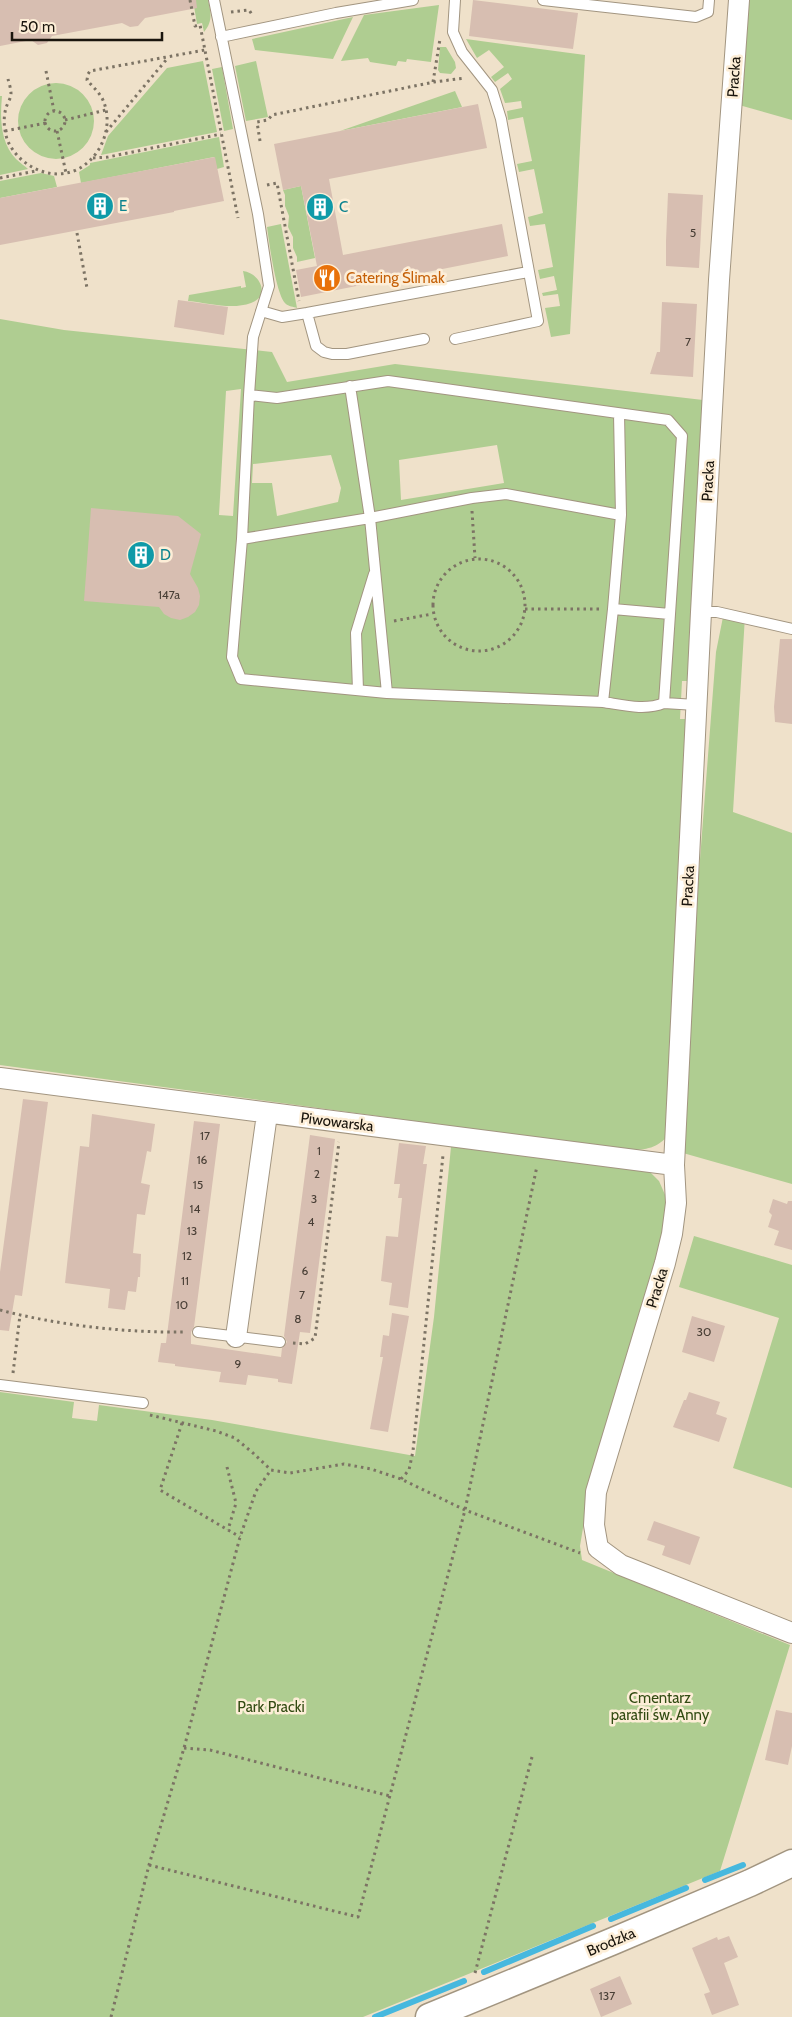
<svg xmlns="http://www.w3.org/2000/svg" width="792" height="2017" font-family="Cabin,sans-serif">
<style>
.green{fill:#afcd91;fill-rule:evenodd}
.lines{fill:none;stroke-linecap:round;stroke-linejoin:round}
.stream{stroke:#46b8de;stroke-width:6}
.building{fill:#d7beb1}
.service-casing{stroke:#a29580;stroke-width:12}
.minor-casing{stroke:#a29580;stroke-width:22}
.tertiary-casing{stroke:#a29580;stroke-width:29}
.path{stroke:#7c7364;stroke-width:3;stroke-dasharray:2.5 4;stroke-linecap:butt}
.service{stroke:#fff;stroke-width:10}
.minor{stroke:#fff;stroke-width:20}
.tertiary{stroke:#fff;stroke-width:26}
.labels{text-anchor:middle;stroke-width:5;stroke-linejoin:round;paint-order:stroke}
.number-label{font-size:12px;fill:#493f36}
.street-label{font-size:15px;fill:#1a150d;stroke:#fdeed7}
.culture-label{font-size:15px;fill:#0d838f;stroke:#fdeed7;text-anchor:start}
.food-label{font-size:15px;fill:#c56008;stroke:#fdeed7;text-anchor:start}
.park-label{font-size:15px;fill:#324b12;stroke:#fdeed7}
</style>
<rect width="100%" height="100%" fill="#efe1ca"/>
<path class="green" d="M 193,0 L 208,0 C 211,13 213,21 204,32 L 202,23 L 197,24 Z
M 747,0 L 792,0 L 792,120 L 739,105 Z
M 439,5 L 431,62 L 407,59 L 406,62 L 398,61 L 396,66 L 370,62 L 368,58 L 341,61 L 364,15 Z
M 353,17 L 333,59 L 255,50 L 252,39 Z
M 466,39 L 585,55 L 570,334 L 551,337 L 545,308 L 560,306 L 558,294 L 543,296 L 542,293 L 557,290 L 554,276 L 540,279 L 538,270 L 553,267 L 545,224 L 530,226 L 528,217 L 543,213 L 534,169 L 519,172 L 517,164 L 532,161 L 523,117 L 508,120 L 507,111 L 522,108 L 521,101 L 505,103 L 500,89 L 512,79 L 508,73 L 495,82 L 491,77 L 504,67 L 489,50 L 477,58 Z
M 440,47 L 446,47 L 455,62 L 456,68 L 451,74 L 440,73 L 438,70 Z
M 203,61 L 217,132 L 101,155 L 108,136 L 167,68 Z
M 256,61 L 268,117 L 246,121 L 235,66 Z
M 222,67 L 233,129 L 224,131 L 212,69 Z
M18 121a38 38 0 1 1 76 0a38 38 0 1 1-76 0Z
M 455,91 L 462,107 L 340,131 Z
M 0,96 L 2,96 C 0,118 0,142 16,159 C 20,163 25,166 28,169 L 0,175 Z
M 219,137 L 224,167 L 217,169 L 214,157 L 81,183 L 79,172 L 90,165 L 90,163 Z
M 41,173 L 54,176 L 57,187 L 0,198 L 0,181 Z
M 301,186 L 315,258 L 297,262 L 297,257 L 293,248 L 293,237 L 288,227 L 289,216 L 285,206 L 285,195 L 283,190 Z
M 281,224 L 297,308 C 294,307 288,306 286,304 C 276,296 269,241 267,227 Z
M 243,271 C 260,273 271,296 251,303 C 232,310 208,303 188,301 L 189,295 L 241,286 L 241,288 L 246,287 Z
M 0,319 L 64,330 L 272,352 L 287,382 L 395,364 L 703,400 L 689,681 L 682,681 L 680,719 L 687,719 L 668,1135 C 658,1148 646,1150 629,1150 L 0,1065 ZM 241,389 L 233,516 L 219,515 L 226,391 ZM 497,445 L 504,483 L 401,500 L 399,460 ZM 331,455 L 341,488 L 338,502 L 277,516 L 272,483 L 252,483 L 253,464 Z
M 745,616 L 733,812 L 792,833 L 792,1184 L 683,1153 L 695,924 L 716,652 L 723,617 Z
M 451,1147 L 594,1162 L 648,1170 L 659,1181 L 666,1197 L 665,1217 L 657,1255 L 590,1486 L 580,1546 L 582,1560 L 790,1645 L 720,1871 L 363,2017 L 0,2017 L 0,1392 L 74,1402 L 72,1418 L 97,1421 L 99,1405 L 212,1420 L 415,1456 L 434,1317 Z
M 694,1236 L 792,1265 L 792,1488 L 733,1468 L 779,1318 L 679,1287 Z"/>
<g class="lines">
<path class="stream" d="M 705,1880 L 743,1865
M 611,1919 L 686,1888
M 484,1972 L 593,1926
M 375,2017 L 464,1981"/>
</g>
<path class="building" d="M 0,0 L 196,0 L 197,8 L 145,18 L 138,26 L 130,27 L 122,23 L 52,36 L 47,43 L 38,45 L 31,40 L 0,46 Z
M 473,0 L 578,13 L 573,49 L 469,36 Z
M 478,104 L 487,148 L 329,179 L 343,255 L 502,224 L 508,256 L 301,297 L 296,270 L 317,266 L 301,186 L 283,190 L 274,144 Z
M 215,157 L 224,201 L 174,211 L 174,212 L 0,245 L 0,198 Z
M 668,193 L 703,195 L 699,268 L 666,266 L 666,241 Z
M 178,300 L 228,307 L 224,335 L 174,327 Z
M 662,302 L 697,304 L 693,377 L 650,374 L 657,352 L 660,352 Z
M 91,508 L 178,516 L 201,534 L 190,574 L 198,588 L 200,596 L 199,605 L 195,612 L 188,617 L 180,620 L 171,618 L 164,614 L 159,607 L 84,601 Z
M 780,639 L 792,639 L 792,724 L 775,722 L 774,707 Z
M 23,1099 L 48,1102 L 22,1296 L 15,1295 L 9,1331 L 0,1330 L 0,1272 Z
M 92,1114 L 155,1124 L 151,1152 L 147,1151 L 141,1183 L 150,1185 L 145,1215 L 137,1214 L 133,1253 L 141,1254 L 140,1277 L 138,1277 L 136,1292 L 128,1291 L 125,1310 L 108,1308 L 110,1289 L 65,1283 L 80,1146 L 89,1147 Z
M 194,1121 L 220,1124 L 194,1327 L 191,1332 L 191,1344 L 281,1357 L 282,1348 L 287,1342 L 284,1336 L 310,1135 L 335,1139 L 310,1333 L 300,1332 L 292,1384 L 278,1382 L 278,1379 L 248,1375 L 246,1385 L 219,1382 L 221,1372 L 175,1366 L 175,1364 L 158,1362 L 161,1343 L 166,1343 Z
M 399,1143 L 426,1146 L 423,1164 L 427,1164 L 408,1308 L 389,1305 L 392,1283 L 381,1281 L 386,1236 L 398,1237 L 402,1198 L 398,1198 L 400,1184 L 394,1184 Z
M 773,1199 L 787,1204 L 788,1201 L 792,1201 L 792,1250 L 774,1245 L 779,1231 L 768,1227 L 772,1215 L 769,1212 Z
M 392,1313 L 409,1316 L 388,1432 L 370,1429 L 383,1357 L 380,1357 L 383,1335 L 389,1336 Z
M 692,1316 L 725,1326 L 714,1362 L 682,1352 Z
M 689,1392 L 720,1402 L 716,1414 L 727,1418 L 719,1442 L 673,1427 L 684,1400 L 686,1400 Z
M 654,1521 L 700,1537 L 690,1565 L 662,1555 L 665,1546 L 647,1540 Z
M 776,1710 L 792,1713 L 792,1746 L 788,1765 L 765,1760 Z
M 729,1936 L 738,1957 L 724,1963 L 739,2005 L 712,2015 L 704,1994 L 710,1992 L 692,1948 L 717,1937 L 718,1940 Z
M 620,1976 L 632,2004 L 601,2017 L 590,1989 Z"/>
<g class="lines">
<g class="service-casing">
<path id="service" d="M 214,0 L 258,214 L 269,286 L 253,337 L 249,395
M 543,0 L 696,17 L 708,12 L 709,0
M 221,37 L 336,13 L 413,0
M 261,311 L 282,317 L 307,313
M 424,339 L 347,354 L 332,354 L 324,352 L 316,346 L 307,313 L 528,272
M 455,339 L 538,321 L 501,119 L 492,90 L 462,52 L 453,32 L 455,0
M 350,386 L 370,518 L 387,693
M 619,414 L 621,515
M 242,539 L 370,518 L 472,498 L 506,494 L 621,515 L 613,609
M 701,612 L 717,612 L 792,629
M 358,690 L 356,633 L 374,574
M 603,702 C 623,705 645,711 664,703 L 682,436 L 668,420 L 388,381 L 277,398 L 249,395 L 242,539 L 232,657 L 241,679 L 387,693 L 603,702 L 613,609 L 670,614
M 664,703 L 696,705
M 198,1332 L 280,1342
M 0,1385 L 143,1403"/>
</g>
<g class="minor-casing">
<path id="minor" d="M 739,0 L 719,280 L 701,612 L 674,1165 L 676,1203 L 672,1234 L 665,1263 L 596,1492 L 594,1525 L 598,1548 L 621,1565 L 792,1633
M 0,1078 L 674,1165
M 236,1337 L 267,1114"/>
</g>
<g class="tertiary-casing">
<path id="tertiary" d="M 429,2017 L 611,1942 L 750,1883 L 792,1863"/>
</g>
<path class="path" d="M 190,0 L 195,26 L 200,25 L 238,218
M 231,12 L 249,10 L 253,16
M 46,71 L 54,111
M 8,79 C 9,83 11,89 11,94 C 11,98 7,104 6,108 C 3,118 4,129 7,139 C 17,165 50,182 76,170 C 102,158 115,124 102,98 C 98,91 92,86 87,80 L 88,74 L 90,71 L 205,50
M 433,82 L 440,39
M45 121a10 10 0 1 1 20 0a10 10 0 1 1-20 0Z
M 65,120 L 106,110
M 5,131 L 46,123
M 57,131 L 66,173
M 106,132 L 166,60 L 166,57
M 260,141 L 257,122 L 268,120 L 272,115 L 434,82 L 465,78
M 93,158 L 108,157 L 221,134
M 0,178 L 36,171
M 267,185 L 277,183 L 299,301
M 77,233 L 87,288
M 472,511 L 475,558
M433 605a46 46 0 1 1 92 0a46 46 0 1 1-92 0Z
M 525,609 L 600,609
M 394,621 L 432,614
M 0,1310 C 57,1325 126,1333 185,1332
M 293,1343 L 305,1344 L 315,1338 L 339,1142
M 13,1373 L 20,1315
M 150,1415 L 216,1431 L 235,1438 L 253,1453 L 271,1470 L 290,1473 L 344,1464 L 371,1469 L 401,1479 L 465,1510 L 580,1553
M 182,1423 L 160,1490 L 240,1537
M 227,1467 L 236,1503 L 228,1530
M 401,1479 L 409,1470 L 413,1451 L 443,1155
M 184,1748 L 210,1750 L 390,1796
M 149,1865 L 358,1917 L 465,1510 L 537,1166
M 475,1973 L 532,1757
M 111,2017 L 149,1865 L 184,1748 L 240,1537 L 256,1491 L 271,1470"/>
<use href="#service" class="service"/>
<use href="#minor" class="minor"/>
<use href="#tertiary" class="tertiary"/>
</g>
<defs>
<g id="building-disc" transform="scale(1.4375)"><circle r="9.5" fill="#0f9aa8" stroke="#fdeed7"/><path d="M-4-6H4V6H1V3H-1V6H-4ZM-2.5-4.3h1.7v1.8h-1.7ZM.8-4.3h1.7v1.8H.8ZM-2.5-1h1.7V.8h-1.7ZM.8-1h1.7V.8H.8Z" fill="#fff"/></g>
<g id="restaurant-disc" transform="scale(1.4375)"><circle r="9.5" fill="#e8710a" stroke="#fdeed7"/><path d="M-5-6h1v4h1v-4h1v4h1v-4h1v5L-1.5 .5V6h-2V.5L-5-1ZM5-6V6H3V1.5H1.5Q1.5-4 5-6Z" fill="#fff"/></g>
</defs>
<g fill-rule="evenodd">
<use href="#building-disc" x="100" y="206"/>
<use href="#building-disc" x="320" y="207"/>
<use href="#restaurant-disc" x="327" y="278"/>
<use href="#building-disc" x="141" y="555"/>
</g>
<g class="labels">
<g class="number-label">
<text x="693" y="237">5</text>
<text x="688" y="346">7</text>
<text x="169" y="599">147a</text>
<text x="205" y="1140">17</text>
<text x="319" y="1155">1</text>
<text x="202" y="1164">16</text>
<text x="317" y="1178">2</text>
<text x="198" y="1189">15</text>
<text x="314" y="1203">3</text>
<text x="195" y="1213">14</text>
<text x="311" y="1226">4</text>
<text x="192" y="1235">13</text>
<text x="187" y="1260">12</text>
<text x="305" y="1275">6</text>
<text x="185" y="1285">11</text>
<text x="302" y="1299">7</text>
<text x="182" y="1309">10</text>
<text x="298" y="1323">8</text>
<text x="704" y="1336">30</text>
<text x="238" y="1368">9</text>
<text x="607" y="2000">137</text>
</g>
<g class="street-label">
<text transform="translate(734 77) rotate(-86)" y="5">Pracka</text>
<text transform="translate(708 481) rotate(-87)" y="5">Pracka</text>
<text transform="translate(688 886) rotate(-87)" y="5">Pracka</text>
<text transform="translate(337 1122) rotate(7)" y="5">Piwowarska</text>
<text transform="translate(657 1288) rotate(-73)" y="5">Pracka</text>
<text transform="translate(611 1942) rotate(-23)" y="5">Brodzka</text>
</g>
<g class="culture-label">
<text x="119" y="211">E</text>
<text x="339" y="212">C</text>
<text x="160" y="560">D</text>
</g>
<g class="food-label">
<text x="346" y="283">Catering Ślimak</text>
</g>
<g class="park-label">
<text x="660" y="1703">Cmentarz<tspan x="660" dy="17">parafii św. Anny</tspan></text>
<text x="271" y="1712">Park Pracki</text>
</g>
</g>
<path d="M12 32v8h150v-8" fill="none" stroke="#1a150d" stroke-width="2.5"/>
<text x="20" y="32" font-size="15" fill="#1a150d" stroke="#fdeed7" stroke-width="4" paint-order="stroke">50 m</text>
</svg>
